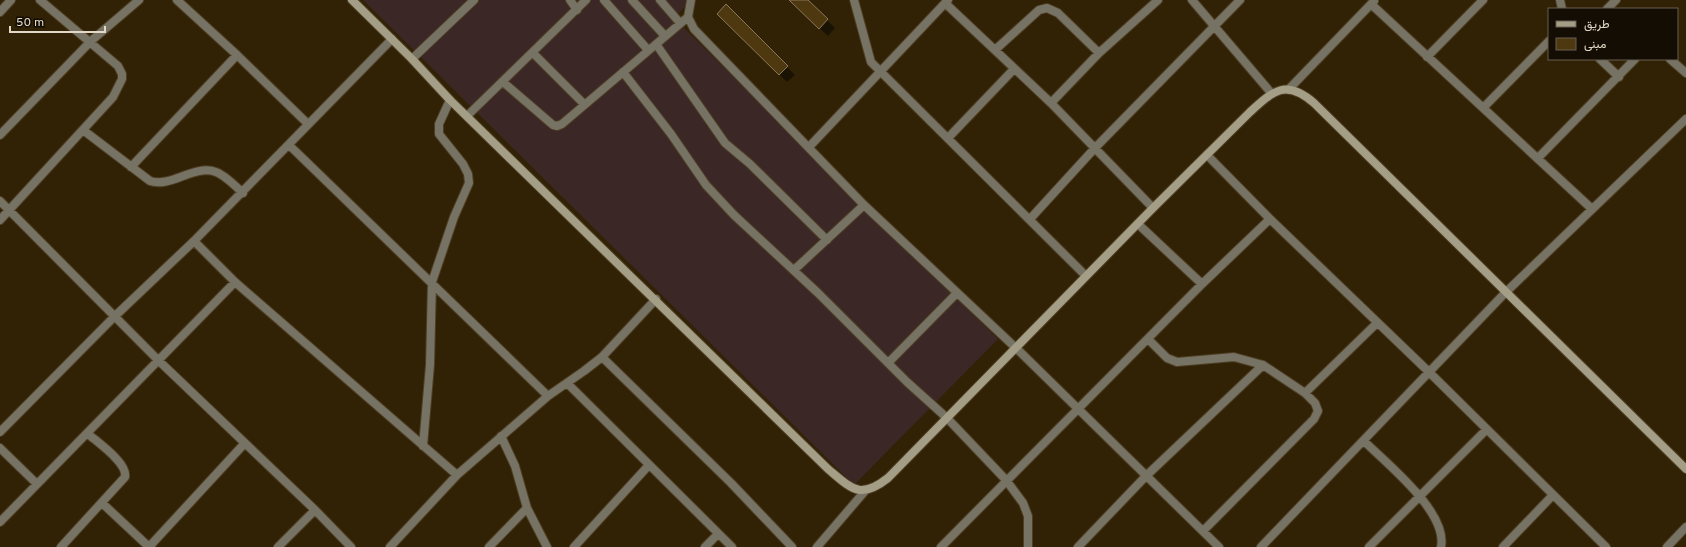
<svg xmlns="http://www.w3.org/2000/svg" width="1686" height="547" font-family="Overpass,Vazirmatn,sans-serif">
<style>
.commercial{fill:#3b2725}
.shadow{fill:#0007}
.building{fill:#4e3810;stroke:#8b785a}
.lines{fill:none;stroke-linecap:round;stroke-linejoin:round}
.street-casing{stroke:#4e3f24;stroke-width:10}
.secondary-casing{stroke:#4e3f24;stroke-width:10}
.street{stroke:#767264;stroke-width:8}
.secondary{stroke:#a49e87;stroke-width:8}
</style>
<rect width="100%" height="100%" fill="#322205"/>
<path class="commercial" d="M 363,0 L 691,0 L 674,18 L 998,339 L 854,485 Z"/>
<path class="shadow" d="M 790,0 L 806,0 L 835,28 L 828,36 Z
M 726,6 L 795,75 L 787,82 L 719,14 Z"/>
<path class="building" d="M 789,0 L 808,0 L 828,19 L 819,29 Z
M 726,4 L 788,66 L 779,75 L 717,14 Z"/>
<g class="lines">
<g class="street-casing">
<path id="street" d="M 177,0 L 237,55 L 308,124
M 570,0 L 577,10
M 604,0 L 648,50
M 632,0 L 665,36
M 660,0 L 680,23
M 691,0 L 688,17 L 694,29 L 864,205 L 1016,348 L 1219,547
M 854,0 L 871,62 L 1086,276
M 1192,0 L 1272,94
M 1560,0 L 1562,9
M 945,3 L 1051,103 L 1153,208
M 1371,4 L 1592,209
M 1607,9 L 1616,0
M 0,12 L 11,0
M 656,44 L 725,143 L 750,164 L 827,240
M 995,50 L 1039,10 L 1047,8 L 1058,13 L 1099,53
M 533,53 L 584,104
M 1427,57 L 1483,0
M 412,59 L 474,0
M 1600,59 L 1619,77
M 1670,59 L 1686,73
M 623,72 L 671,134 L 706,185 L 734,215 L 818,293 L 907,382 L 947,418 L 1006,480 L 1023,503 L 1028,516 L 1028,547
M 503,82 L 553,125 L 557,126 L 562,124 L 688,17
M 1289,89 L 1374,1
M 1051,103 L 1099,53 L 1158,0
M 1483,108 L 1549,41
M 468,115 L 586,0
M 83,130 L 150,181 C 171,188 194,164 216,172 C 225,175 235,186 243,193
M 0,135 L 91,41 L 139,0
M 948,138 L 1014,69
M 289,145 L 548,396
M 809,147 L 948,0
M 1207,155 L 1270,219 L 1429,372 L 1606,547
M 1538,158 L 1635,59
M 131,167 L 237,55
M 0,201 L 158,360 L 315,510 L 351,547
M 1030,219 L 1094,149 L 1240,0
M 0,220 L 113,97 L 122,79 L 122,74 L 118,66 L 40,0
M 1138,224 L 1202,284
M 194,241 L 235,282 L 457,475
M 794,270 L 864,205
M 1148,339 L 1167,358 L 1177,362 L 1234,357 L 1263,365 L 1305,393 L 1315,403 L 1318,411 L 1314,419 L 1203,531
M 602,357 L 731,483 L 792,547
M 888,363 L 957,293
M 567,383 L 732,547
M 1305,393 L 1377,323
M 0,432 L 114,317 L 194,241 L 392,39
M 501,436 L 515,466 L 527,508 L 547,547
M 1364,441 C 1387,464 1448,512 1441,547
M 423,446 L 430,365 L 432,282 L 454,217 L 469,183 L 468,174 L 463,164 L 439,134 L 439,124 L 450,100
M 0,448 L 37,484
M 102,503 L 149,547 L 244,444
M 0,522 L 235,282
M 61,547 L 125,477 C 128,463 97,442 87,433
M 278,547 L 315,510
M 390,547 L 457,475 L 548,396 L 584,371 L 602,357 L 656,299
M 489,547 L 527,508
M 574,547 L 649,465
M 705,547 L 718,534
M 817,547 L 865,491
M 941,547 L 1202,284 L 1270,219
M 1078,547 L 1146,476 L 1263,365
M 1261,547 L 1505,293 L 1686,119
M 1369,547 L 1486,430
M 1503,547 L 1553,495
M 1667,547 L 1686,527"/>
</g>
<g class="secondary-casing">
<path id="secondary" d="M 352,0 L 412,59 L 450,100 L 828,469 C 852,489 860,500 888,478 L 1153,208 L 1250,112 C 1274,90 1286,79 1314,103 L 1686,469"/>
</g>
<use href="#street" class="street"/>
<use href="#secondary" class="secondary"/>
</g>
<rect x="1548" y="8" width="130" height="52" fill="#140d03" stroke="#665e52"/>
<rect x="1556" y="21" width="20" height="6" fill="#a49e87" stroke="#665e52"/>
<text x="1584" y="28" font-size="12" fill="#e2d8c8">طريق</text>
<rect x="1556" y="38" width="20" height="12" fill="#4e3810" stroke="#665e52"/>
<text x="1584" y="48" font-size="12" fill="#e2d8c8">مبنى</text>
<path d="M10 26v6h95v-6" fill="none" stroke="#e2d8c8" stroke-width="2"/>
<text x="16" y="26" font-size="12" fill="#e2d8c8" stroke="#140d03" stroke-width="3" paint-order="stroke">50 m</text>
</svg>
